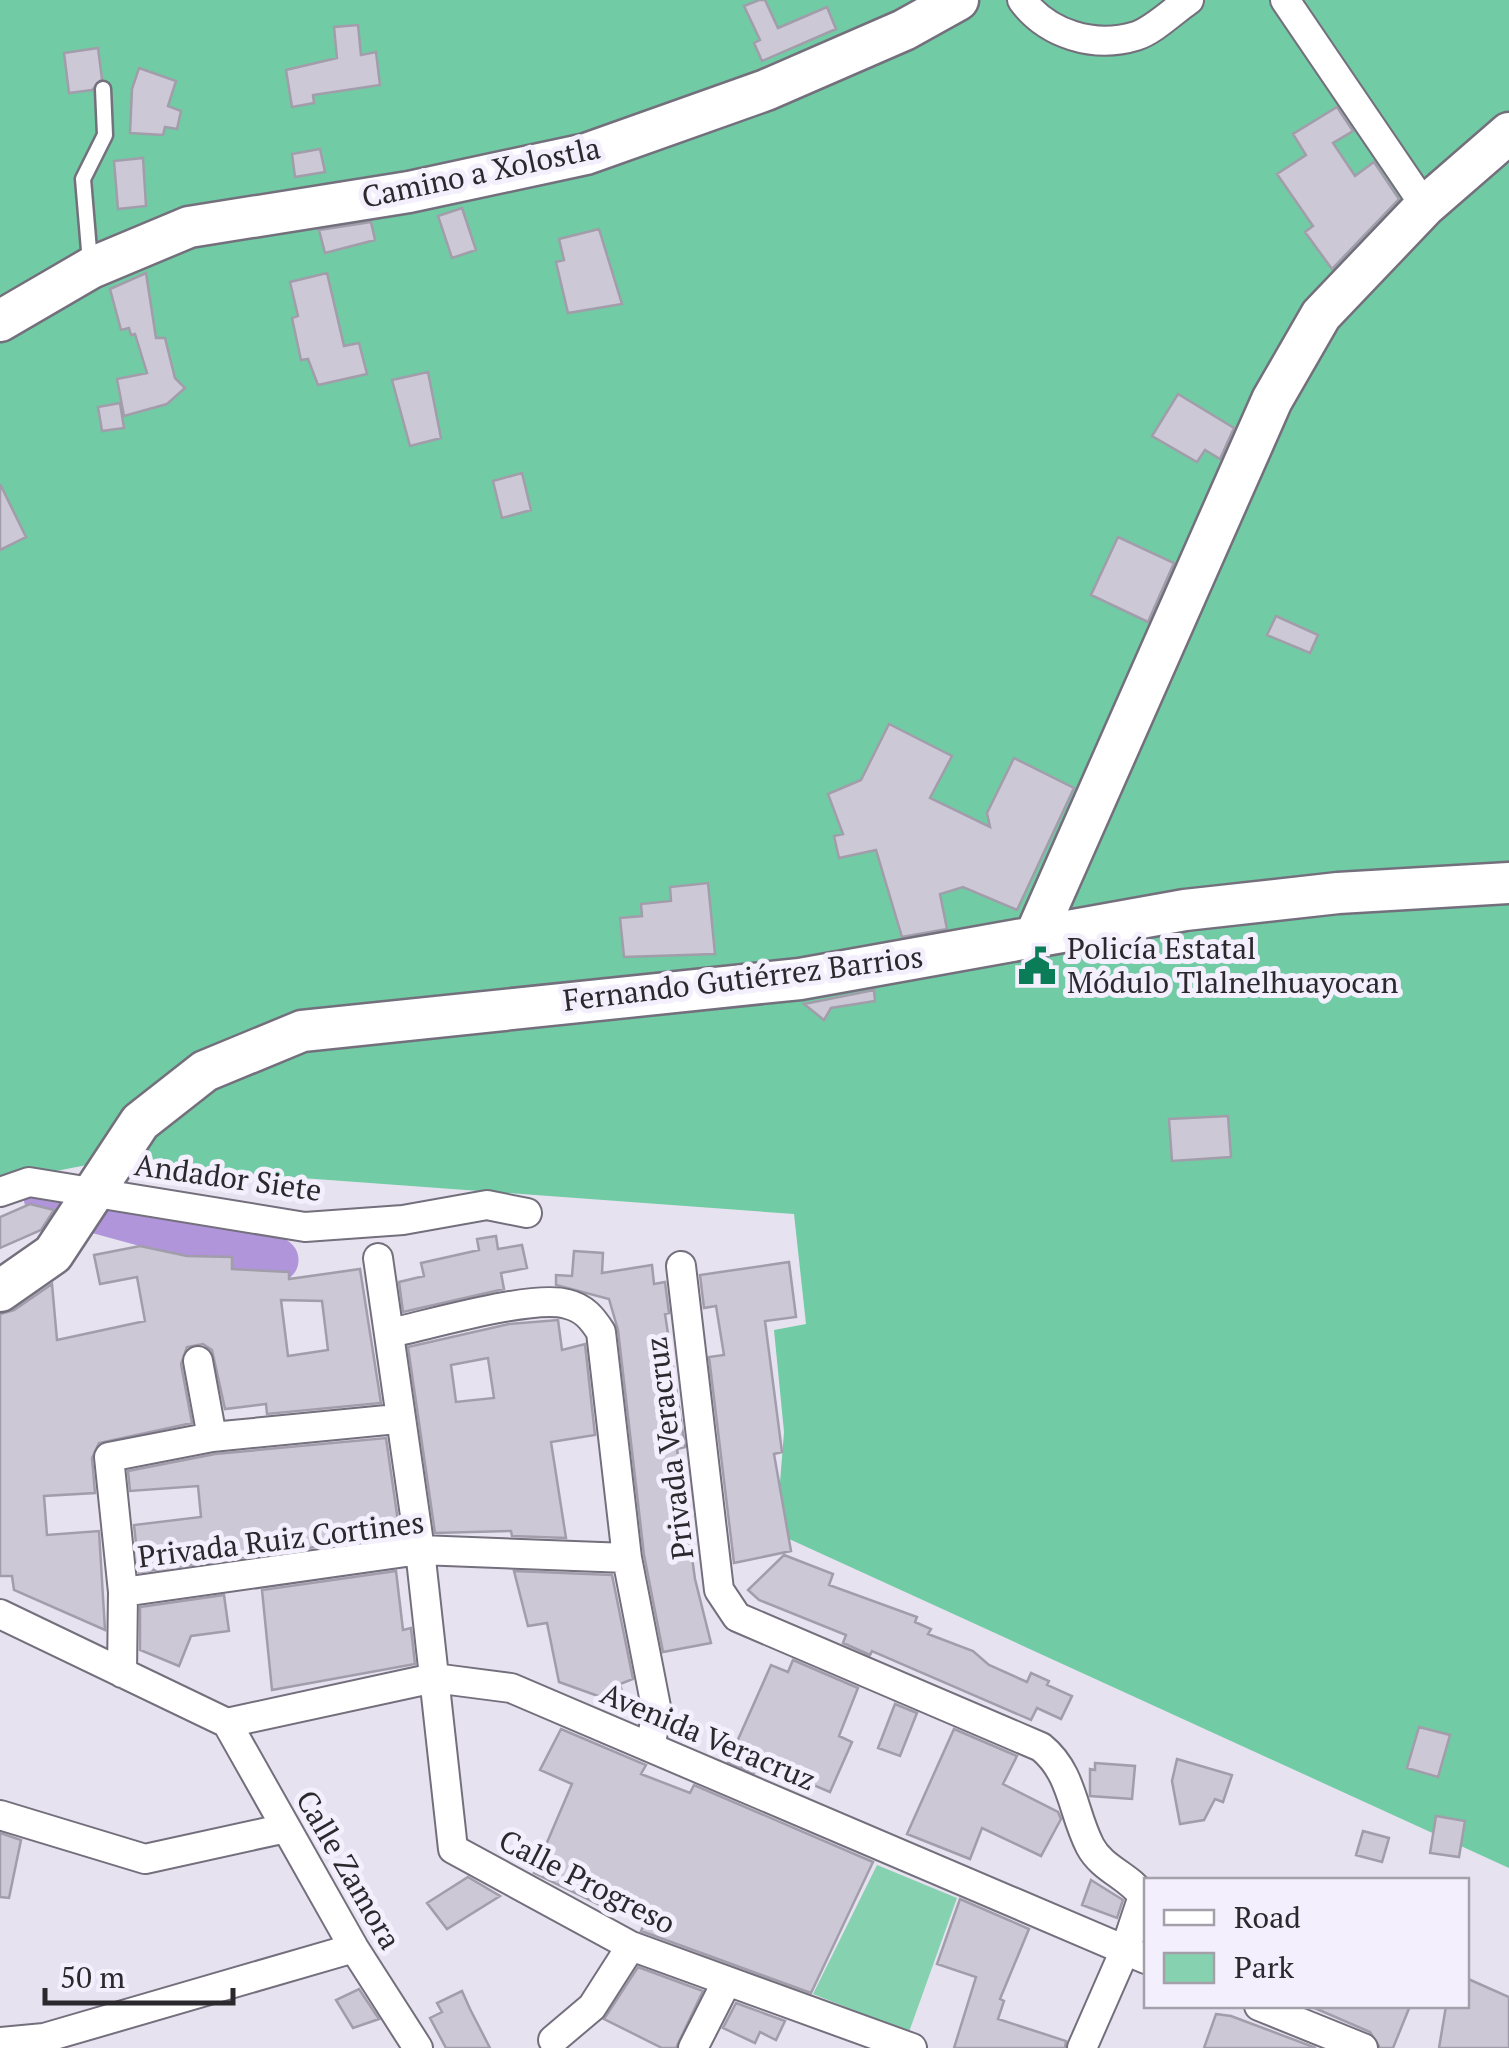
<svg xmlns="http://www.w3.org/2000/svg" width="1509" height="2048" font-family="'PT Serif',serif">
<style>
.green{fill:#86d1af}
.forest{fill:#71cba4}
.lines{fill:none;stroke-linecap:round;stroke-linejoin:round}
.river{stroke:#b095db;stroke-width:45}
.building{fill:#cdc8d6;stroke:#a29daa;stroke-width:2.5;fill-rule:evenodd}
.lane-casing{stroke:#746f7c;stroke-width:19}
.street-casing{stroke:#746f7c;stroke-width:32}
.secondary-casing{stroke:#746f7c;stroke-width:45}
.lane{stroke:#fff;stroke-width:14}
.street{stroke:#fff;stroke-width:28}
.secondary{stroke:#fff;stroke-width:40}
.labels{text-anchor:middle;stroke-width:10;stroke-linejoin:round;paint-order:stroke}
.street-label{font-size:30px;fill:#2b292e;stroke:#f4effd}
.poi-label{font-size:30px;fill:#2b292e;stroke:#f4effd;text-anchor:start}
</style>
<rect width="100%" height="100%" fill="#e7e2f0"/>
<path class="green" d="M 877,1865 L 957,1898 L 909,2032 L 813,1994 Z"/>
<path class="forest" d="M 0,0 L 1509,0 L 1509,1868 L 776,1533 L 784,1432 L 774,1330 L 806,1324 L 794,1214 L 97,1163 L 0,1182 Z"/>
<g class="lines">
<path class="river" d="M 46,1197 L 276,1260"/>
</g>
<path class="building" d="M 759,0 L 765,0 L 778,28 L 827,7 L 836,29 L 762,61 L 754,43 L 760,40 L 744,6 Z
M 358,25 L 361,55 L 376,52 L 380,85 L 313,95 L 314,103 L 292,107 L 286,70 L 337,58 L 334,27 Z
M 98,48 L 102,79 L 92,90 L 69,93 L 64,53 Z
M 139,68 L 176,81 L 168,106 L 181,111 L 177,129 L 165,127 L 163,135 L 130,133 L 132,89 Z
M 1337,107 L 1353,131 L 1333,143 L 1355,176 L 1374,162 L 1399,199 L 1332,269 L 1305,232 L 1313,226 L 1277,174 L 1306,155 L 1293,134 Z
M 320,149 L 325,172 L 295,177 L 292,154 Z
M 143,158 L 146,206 L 118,209 L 114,161 Z
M 462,208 L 476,250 L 452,258 L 438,216 Z
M 371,222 L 375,240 L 325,253 L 319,230 Z
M 599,229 L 622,304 L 568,313 L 556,262 L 564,260 L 559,239 Z
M 146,273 L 156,338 L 165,338 L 175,378 L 185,388 L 167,404 L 124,416 L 117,379 L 147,373 L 135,334 L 131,335 L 129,328 L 121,330 L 110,289 Z
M 327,273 L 344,346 L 359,343 L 367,374 L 318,385 L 308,359 L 301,360 L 292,318 L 298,316 L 290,282 Z
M 428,372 L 441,438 L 410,446 L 392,380 Z
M 1178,394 L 1234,428 L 1220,459 L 1205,450 L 1197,462 L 1152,436 Z
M 120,403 L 124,428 L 102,431 L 98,407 Z
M 522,473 L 531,510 L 502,518 L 493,481 Z
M 0,484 L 26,537 L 0,550 Z
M 1118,537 L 1174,563 L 1148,622 L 1091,595 Z
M 1276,616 L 1318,635 L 1310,653 L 1267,635 Z
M 889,724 L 952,756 L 930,798 L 990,827 L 987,813 L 1014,758 L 1074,788 L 1017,910 L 963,887 L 940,894 L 947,929 L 902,937 L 876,850 L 839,858 L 834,836 L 843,834 L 828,794 L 861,780 Z
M 708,883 L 715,954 L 624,957 L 620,918 L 642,916 L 641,904 L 671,901 L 670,887 Z
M 874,990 L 875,1001 L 831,1008 L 824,1020 L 804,1004 Z
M 1228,1116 L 1231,1157 L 1172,1161 L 1169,1119 Z
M 30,1204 L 54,1210 L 41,1230 L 0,1248 L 0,1217 Z
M 496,1236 L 498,1249 L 522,1245 L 527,1268 L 501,1273 L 504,1289 L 403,1312 L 399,1282 L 424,1276 L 421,1263 L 479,1250 L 477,1239 Z
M 140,1246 L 187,1256 L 232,1257 L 232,1269 L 289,1272 L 289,1279 L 360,1269 L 381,1403 L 267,1414 L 266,1404 L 225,1409 L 212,1350 L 203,1344 L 187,1347 L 181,1364 L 192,1423 L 99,1443 L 92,1458 L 95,1493 L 44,1496 L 47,1535 L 99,1531 L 105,1630 L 14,1590 L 12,1576 L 0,1576 L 0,1314 L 14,1310 L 52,1284 L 57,1340 L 145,1321 L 137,1277 L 100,1284 L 94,1255 ZM 281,1300 L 322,1301 L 328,1350 L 288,1356 Z
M 574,1251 L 603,1253 L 602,1273 L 652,1265 L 654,1284 L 665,1282 L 669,1313 L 665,1314 L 685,1447 L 677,1449 L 695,1579 L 711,1643 L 663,1652 L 644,1555 L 618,1330 L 609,1299 L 556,1285 L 556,1275 L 572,1276 Z
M 789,1262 L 796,1317 L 765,1321 L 782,1452 L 774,1454 L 791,1551 L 734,1563 L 709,1357 L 724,1355 L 716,1306 L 704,1308 L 700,1275 Z
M 558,1320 L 562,1350 L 585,1344 L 595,1435 L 551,1442 L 566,1538 L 512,1536 L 511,1531 L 435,1533 L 408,1347 L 509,1324 ZM 488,1358 L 494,1398 L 456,1402 L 451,1365 Z
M 386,1438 L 400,1535 L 139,1572 L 134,1525 L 201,1517 L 198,1486 L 130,1491 L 128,1471 L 215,1454 Z
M 784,1555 L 833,1574 L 829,1585 L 917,1617 L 915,1622 L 931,1629 L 928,1634 L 973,1651 L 989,1665 L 1027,1682 L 1031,1673 L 1049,1681 L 1047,1685 L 1072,1696 L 1061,1719 L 1037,1708 L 1031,1720 L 872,1651 L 870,1655 L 843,1643 L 846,1635 L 759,1600 L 748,1590 Z
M 396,1571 L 403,1630 L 411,1628 L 415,1664 L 272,1690 L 262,1590 Z
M 514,1571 L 612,1575 L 633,1679 L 620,1684 L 626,1706 L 559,1682 L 547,1623 L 528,1626 Z
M 224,1595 L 229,1631 L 191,1636 L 179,1666 L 140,1650 L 140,1607 Z
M 793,1660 L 858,1688 L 839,1736 L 852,1742 L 830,1792 L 759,1762 L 754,1773 L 728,1762 L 771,1665 L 788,1672 Z
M 895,1704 L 917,1713 L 900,1756 L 878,1748 Z
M 1419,1727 L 1450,1735 L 1438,1777 L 1407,1768 Z
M 561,1729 L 646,1765 L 641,1774 L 690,1793 L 694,1785 L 873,1862 L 811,1993 L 641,1931 L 647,1918 L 602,1901 L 600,1905 L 534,1873 L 572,1784 L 540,1770 Z
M 954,1729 L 1017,1756 L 1003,1784 L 1058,1812 L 1061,1819 L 1041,1856 L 982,1828 L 970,1859 L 907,1834 Z
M 1177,1759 L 1232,1775 L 1223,1802 L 1215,1799 L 1204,1820 L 1180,1824 L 1172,1781 Z
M 1095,1763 L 1135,1766 L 1132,1799 L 1090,1796 L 1090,1769 L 1095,1770 Z
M 1436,1816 L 1465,1821 L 1459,1857 L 1430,1853 Z
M 1363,1831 L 1389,1838 L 1382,1862 L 1356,1855 Z
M 0,1833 L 21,1840 L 9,1898 L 0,1897 Z
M 468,1877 L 500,1896 L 447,1929 L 427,1903 Z
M 1091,1880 L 1123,1900 L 1117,1918 L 1082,1905 Z
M 960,1899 L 1029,1929 L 1000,1999 L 1004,2001 L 998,2019 L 1066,2041 L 1065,2048 L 954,2048 L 976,1977 L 937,1964 Z
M 638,1967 L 703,1991 L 676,2048 L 662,2048 L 604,2019 Z
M 1466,1978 L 1509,1997 L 1509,2048 L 1439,2048 L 1446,2006 L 1466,2006 Z
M 359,1989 L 379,2019 L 353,2028 L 336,2000 Z
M 462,1991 L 470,2009 L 490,2048 L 446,2048 L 430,2018 L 442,2012 L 437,2003 Z
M 736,2003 L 785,2021 L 776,2040 L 760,2032 L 755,2043 L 723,2028 Z
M 1310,2006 L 1410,2006 L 1393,2048 L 1380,2048 L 1370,2032 Z
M 1216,2014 L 1231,2016 L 1316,2048 L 1204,2048 Z"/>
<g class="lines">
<g class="lane-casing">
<path id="lane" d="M 90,262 L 83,179 L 105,135 L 103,89"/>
</g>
<g class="street-casing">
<path id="street" d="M 1022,0 C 1047,34 1094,49 1136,36 C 1154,30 1173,11 1189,0
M 1285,0 L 1425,206
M 0,1192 L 29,1182 L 305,1227 L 403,1220 L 487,1205 L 527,1213
M 378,1258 L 420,1550 L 453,1849 L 631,1946 L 912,2048
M 681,1266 L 719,1590 L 737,1617 L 1041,1747 C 1073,1773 1072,1811 1090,1846 C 1102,1869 1129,1876 1143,1896 L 1125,1950 L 1082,2048
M 390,1333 C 429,1325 533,1294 567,1304 C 584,1308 592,1318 601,1332 L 627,1558 L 657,1712 L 650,1747
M 198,1361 L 212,1437
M 123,1592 L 420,1550 L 627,1558
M 0,1614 L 227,1723
M 122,1673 L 123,1592 L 109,1457 L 212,1437 L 397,1419
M 227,1723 L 434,1678 L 511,1688 L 1146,1959
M 227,1723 L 354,1948 L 418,2048
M 0,1815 L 145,1859 L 286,1828
M 1259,2006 L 1363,2048
M 553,2040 L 592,2007 L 631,1946
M 0,2042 L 44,2038 L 354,1948
M 693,2048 L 727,1981"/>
</g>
<g class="secondary-casing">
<path id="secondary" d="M 0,321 L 91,268 L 189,227 L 409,192 L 586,154 L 766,90 L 904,30 L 958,0
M 1035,936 L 1272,400 L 1321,315 L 1425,206 L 1509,133
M 0,1291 L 53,1254 L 140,1122 L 205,1071 L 302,1031 L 800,979 L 1185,910 L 1338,893 L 1509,883"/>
</g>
<use href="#lane" class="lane"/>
<use href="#street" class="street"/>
<use href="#secondary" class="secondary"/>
</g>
<defs>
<g id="civic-bare" transform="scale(3)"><path d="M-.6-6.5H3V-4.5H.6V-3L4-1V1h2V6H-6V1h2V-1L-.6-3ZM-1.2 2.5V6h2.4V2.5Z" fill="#0b7c58" stroke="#f4effd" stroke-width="2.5" paint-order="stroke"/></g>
</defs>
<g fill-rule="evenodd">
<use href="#civic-bare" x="1037" y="966"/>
</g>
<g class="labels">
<g class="street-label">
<text transform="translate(481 173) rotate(-12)" y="10">Camino a Xolostla</text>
<text transform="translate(743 979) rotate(-7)" y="10">Fernando Gutiérrez Barrios</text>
<text transform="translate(228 1178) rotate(8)" y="10">Andador Siete</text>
<text transform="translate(670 1448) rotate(-97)" y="10">Privada Veracruz</text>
<text transform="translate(281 1540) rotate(-7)" y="10">Privada Ruiz Cortines</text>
<text transform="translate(708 1737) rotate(23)" y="10">Avenida Veracruz</text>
<text transform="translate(348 1870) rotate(60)" y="10">Calle Zamora</text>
<text transform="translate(587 1882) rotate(27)" y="10">Calle Progreso</text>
</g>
<g class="poi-label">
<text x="1067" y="959">Policía Estatal<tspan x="1067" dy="34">Módulo Tlalnelhuayocan</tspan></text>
</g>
</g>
<rect x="1144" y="1878" width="325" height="130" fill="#f4effd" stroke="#a4a0aa" stroke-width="2.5"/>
<rect x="1164" y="1910" width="50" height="15" fill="#ffffff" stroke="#a4a0aa" stroke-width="2.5"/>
<text x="1234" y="1928" font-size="30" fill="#2b292e">Road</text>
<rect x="1164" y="1953" width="50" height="30" fill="#86d1af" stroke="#a4a0aa" stroke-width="2.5"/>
<text x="1234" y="1978" font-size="30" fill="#2b292e">Park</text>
<path d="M45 1988v15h188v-15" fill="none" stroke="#2b292e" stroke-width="5"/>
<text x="60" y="1988" font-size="30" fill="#2b292e" stroke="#f4effd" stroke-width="8" paint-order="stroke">50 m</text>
</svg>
